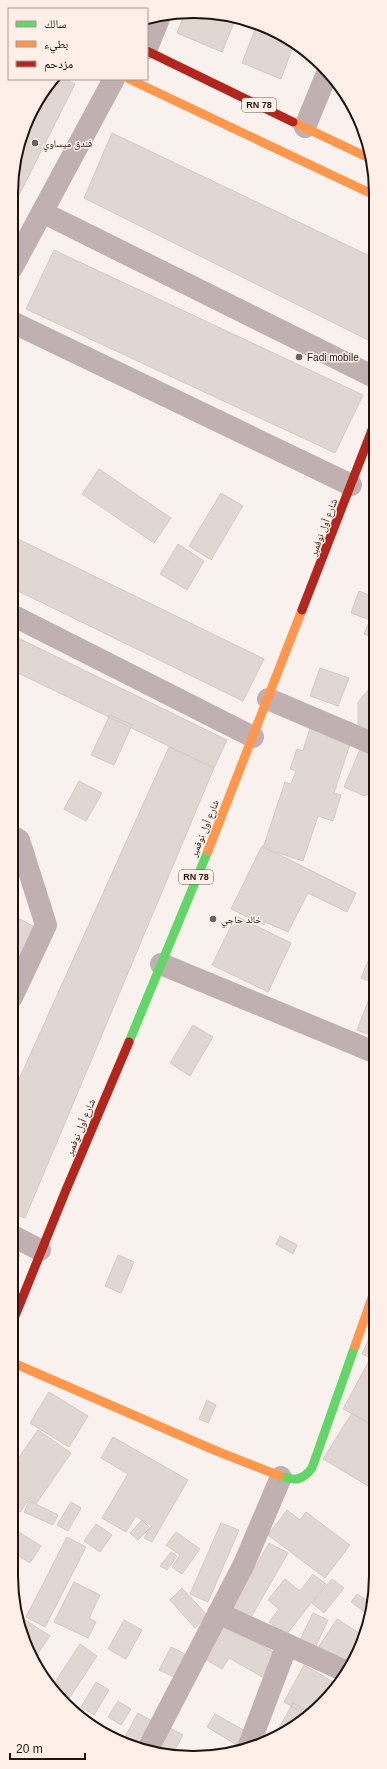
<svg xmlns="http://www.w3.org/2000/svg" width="387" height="1769" font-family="Helvetica,'Noto Naskh Arabic',sans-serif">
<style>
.building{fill:#e1d7d2;stroke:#d4cac5}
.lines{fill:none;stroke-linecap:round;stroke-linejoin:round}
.street{stroke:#c1b0b2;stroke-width:22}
.fast{stroke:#63d668;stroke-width:9}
.slow{stroke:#ff974d;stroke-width:9}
.jam{stroke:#b3261e;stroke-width:9}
.poi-dot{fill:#6d625d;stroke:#feefe8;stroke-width:1.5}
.labels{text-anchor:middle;stroke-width:3;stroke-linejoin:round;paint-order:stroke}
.shield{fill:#feefe8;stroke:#645650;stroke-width:1}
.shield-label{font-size:9px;font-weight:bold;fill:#22150f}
.poi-label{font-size:10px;fill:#22150f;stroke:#feefe8;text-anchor:start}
.street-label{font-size:10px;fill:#22150f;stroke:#feefe8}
.rim{fill:none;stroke:#22150f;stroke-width:2}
</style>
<rect width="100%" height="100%" fill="#f9f1ed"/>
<path class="building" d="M 218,13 L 236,18 L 222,52 L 177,33 L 184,15 Z
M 257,25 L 274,30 L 294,44 L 281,79 L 242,63 Z
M 56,79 L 66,79 L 75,84 L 13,207 L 13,169 L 36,102 Z
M 112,133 L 374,258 L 374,343 L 84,198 Z
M 54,250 L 363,395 L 335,453 L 26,309 Z
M 99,469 L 171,518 L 154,543 L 82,494 Z
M 221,493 L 243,506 L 211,560 L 189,546 Z
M 12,536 L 264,659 L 243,701 L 12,588 Z
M 178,544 L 204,561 L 187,590 L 160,574 Z
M 359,591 L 374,597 L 374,638 L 364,634 L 370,620 L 351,613 Z
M 12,635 L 227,740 L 214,768 L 12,670 Z
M 320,668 L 349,678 L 338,706 L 310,696 Z
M 374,687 L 374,740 L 368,738 L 358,724 L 358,702 L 370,688 Z
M 110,715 L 132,725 L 114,765 L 91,755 Z
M 311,725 L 352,738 L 334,793 L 341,795 L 333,821 L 318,816 L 303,861 L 263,848 L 285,782 L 291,784 L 296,771 L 290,769 L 297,749 L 303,751 Z
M 169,747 L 214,768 L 25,1218 L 11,1213 L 12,1095 Z
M 361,747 L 374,753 L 374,797 L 366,794 L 365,796 L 344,787 Z
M 79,781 L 102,793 L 86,821 L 64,809 Z
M 262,846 L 356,893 L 347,912 L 308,893 L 288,932 L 265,922 L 264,925 L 231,909 Z
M 12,915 L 37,928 L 12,974 Z
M 236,916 L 291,943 L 268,992 L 212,965 Z
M 368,961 L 374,963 L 374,983 L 361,978 Z
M 374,986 L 374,1037 L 357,1030 Z
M 193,1025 L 213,1037 L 190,1076 L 170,1063 Z
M 280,1236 L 297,1245 L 293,1254 L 276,1244 Z
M 11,1249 L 20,1255 L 11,1269 Z
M 118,1255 L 134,1262 L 121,1293 L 105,1286 Z
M 374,1328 L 374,1359 L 362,1354 Z
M 370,1359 L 374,1361 L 374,1425 L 343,1409 Z
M 49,1392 L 88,1416 L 69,1447 L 30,1423 Z
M 207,1400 L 216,1405 L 208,1423 L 199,1419 Z
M 352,1413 L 374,1427 L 374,1480 L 370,1487 L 323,1459 Z
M 38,1430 L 71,1453 L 36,1504 L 29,1499 L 20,1512 L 11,1506 L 11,1469 Z
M 113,1437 L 188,1480 L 152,1542 L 144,1538 L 152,1526 L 136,1516 L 126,1532 L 102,1518 L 128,1474 L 101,1458 Z
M 29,1501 L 58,1515 L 53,1525 L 24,1512 Z
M 71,1502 L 81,1508 L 68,1531 L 57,1525 Z
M 287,1510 L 300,1520 L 306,1512 L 350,1545 L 325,1578 L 268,1535 Z
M 142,1520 L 150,1528 L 138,1540 L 130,1533 Z
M 221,1523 L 239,1530 L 208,1602 L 190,1594 Z
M 96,1524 L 112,1535 L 100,1552 L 84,1541 Z
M 11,1527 L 41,1546 L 30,1563 L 11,1551 Z
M 176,1532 L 200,1549 L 182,1574 L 172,1567 L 180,1555 L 166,1545 Z
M 67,1537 L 86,1547 L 45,1627 L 26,1617 Z
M 269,1543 L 288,1553 L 250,1619 L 231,1608 Z
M 171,1552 L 177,1556 L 167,1570 L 160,1566 Z
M 11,1558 L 19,1562 L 11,1577 Z
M 313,1574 L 326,1584 L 286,1635 L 269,1622 L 279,1609 L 268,1600 L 285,1579 L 300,1591 Z
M 332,1579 L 344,1588 L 324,1613 L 312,1603 Z
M 74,1582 L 100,1595 L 89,1618 L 96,1622 L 88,1638 L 54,1622 Z
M 182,1588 L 208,1616 L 195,1628 L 170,1600 Z
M 357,1594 L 373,1604 L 369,1615 L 351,1602 Z
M 313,1613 L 328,1620 L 313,1652 L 298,1644 Z
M 19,1616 L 50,1636 L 34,1659 L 25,1645 Z
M 337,1619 L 362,1635 L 343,1664 L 318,1648 Z
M 124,1620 L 142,1630 L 126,1659 L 108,1649 Z
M 223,1623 L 280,1656 L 266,1679 L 229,1658 L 222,1669 L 203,1658 Z
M 80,1644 L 97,1656 L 66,1703 L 56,1696 L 51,1688 Z
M 171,1647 L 189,1656 L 178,1679 L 159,1670 Z
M 304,1665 L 337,1684 L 309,1716 L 284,1702 Z
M 96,1682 L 109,1690 L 94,1715 L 81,1707 Z
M 118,1701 L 131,1709 L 121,1725 L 108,1717 Z
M 293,1703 L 311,1713 L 305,1720 L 275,1735 Z
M 138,1713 L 152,1721 L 138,1746 L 122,1742 Z
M 215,1714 L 245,1731 L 237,1745 L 207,1727 Z
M 166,1726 L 183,1735 L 172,1755 L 154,1748 Z"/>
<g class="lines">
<path class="street" d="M 147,48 L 160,16
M 305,127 L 328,71
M 42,212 L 374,377
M 12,268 L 114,79
M 12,322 L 351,485
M 12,615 L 253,737
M 268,699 L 374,744
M 161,964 L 374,1052
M 12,997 L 46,925 L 19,840 L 12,836
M 11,1235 L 40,1250
M 218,1613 L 347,1672
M 248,1748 L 287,1645
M 148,1749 L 244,1564 L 281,1477"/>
<path class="fast" d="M 129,1042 L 208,851
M 280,1476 C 295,1481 302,1481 312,1468 L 355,1346"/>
<path class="slow" d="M 129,79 L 374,195
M 293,122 L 371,159
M 208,851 L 302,610
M 355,1346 L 374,1292
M 11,1362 L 214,1450 L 280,1476"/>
<path class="jam" d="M 147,51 L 293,122
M 302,610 L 374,425
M 11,1326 L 66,1190 L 129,1042"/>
</g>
<g class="poi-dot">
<circle cx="35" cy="143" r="4"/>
<circle cx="299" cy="357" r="4"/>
<circle cx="213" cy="919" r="4"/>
</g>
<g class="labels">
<g class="shield">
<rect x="242" y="98" width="34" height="14" rx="3"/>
<rect x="179" y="870" width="34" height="14" rx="3"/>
</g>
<g class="shield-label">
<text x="259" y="108">RN 78</text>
<text x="196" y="880">RN 78</text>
</g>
<g class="poi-label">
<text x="43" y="147">فندق ميساوي</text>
<text x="307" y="361">Fadi mobile</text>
<text x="221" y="923">خالد حاجي</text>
</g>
<g class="street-label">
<text transform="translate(323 527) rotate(-69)" y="4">شارع أول نوفمبر</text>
<text transform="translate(204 828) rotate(-68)" y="4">شارع أول نوفمبر</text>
<text transform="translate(80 1127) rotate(-67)" y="4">شارع أول نوفمبر</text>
</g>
</g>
<path d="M0 0H387V1769H0ZM193 18H194A175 175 0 0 1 369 193V1576A175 175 0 0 1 194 1751H193A175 175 0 0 1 18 1576V193A175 175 0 0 1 193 18Z" fill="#feefe8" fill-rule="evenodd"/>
<path class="rim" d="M193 18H194A175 175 0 0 1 369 193V1576A175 175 0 0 1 194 1751H193A175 175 0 0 1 18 1576V193A175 175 0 0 1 193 18Z"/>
<rect x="8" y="8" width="140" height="72" fill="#feefe8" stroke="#a69891"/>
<rect x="16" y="21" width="20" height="6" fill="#63d668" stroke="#a69891"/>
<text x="44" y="28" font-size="12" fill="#22150f">سالك</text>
<rect x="16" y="41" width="20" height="6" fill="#ff974d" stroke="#a69891"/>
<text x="44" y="48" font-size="12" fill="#22150f">بطيء</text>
<rect x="16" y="61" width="20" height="6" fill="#b3261e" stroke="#a69891"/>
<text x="44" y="68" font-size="12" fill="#22150f">مزدحم</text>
<path d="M10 1753v6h75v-6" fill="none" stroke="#22150f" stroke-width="2"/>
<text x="16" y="1753" font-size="12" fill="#22150f" stroke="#feefe8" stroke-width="3" paint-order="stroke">20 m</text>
</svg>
